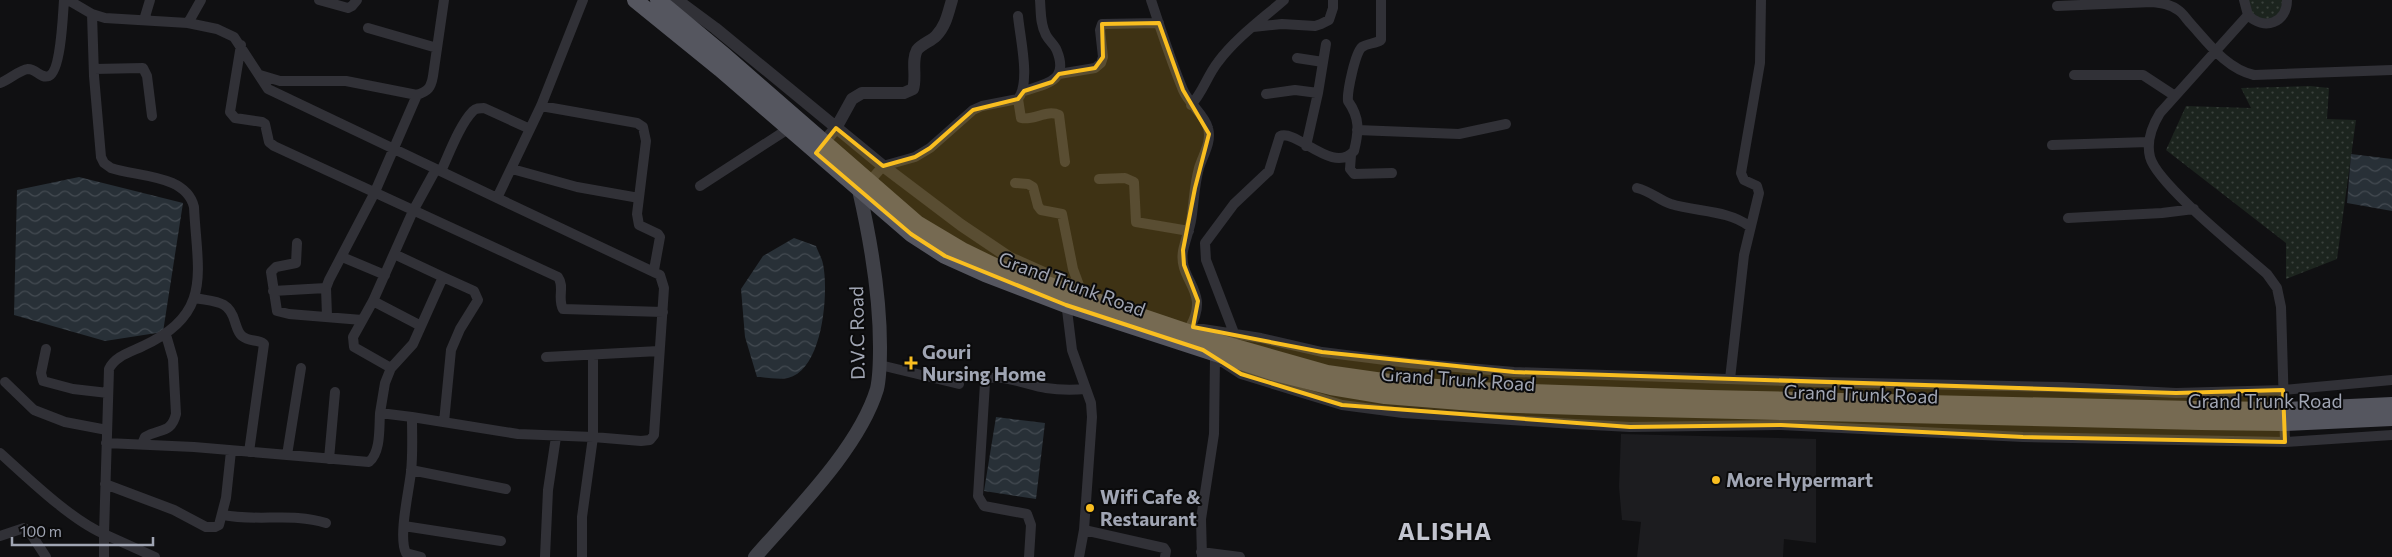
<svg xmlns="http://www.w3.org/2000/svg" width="2392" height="557" font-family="Commissioner,sans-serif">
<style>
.built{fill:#1c1c1f}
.grass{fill:url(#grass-dots)}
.water{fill:url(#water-waves)}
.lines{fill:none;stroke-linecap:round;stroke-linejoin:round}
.minor{stroke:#313137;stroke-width:10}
.tertiary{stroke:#313137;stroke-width:12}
.secondary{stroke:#3f4047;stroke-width:14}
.trunk{stroke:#55565f;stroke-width:16}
.marked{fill:#f9be20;fill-opacity:0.2;stroke:#f9be20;stroke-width:4;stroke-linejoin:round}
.poi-dot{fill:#f9be20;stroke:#0b0b0c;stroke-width:2}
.labels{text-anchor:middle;stroke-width:4;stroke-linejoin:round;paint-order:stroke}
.street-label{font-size:19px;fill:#a0a5b3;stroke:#0b0b0c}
.poi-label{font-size:19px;font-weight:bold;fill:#a0a5b3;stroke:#0b0b0c;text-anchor:start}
.district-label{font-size:24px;font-weight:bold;letter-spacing:1px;fill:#c2c4cf;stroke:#0b0b0c}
</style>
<defs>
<pattern id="grass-dots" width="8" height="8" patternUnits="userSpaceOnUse" patternTransform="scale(1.25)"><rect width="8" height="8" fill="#1c241e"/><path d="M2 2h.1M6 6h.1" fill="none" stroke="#3a413c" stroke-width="1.8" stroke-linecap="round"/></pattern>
<pattern id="water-waves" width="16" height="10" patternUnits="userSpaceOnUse" patternTransform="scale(1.25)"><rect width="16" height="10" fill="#283037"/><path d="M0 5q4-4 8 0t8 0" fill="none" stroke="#444b52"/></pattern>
</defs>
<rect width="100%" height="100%" fill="#101012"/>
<path class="built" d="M 1621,434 L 1816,439 L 1816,543 L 1784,539 L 1783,557 L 1637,557 L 1641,522 L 1622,520 L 1619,487 Z"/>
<path class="grass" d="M 2244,0 L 2287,0 L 2284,13 L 2259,23 Z
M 2310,86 L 2329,88 L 2327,119 L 2356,120 L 2337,259 L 2286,279 L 2286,243 L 2166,150 L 2186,106 L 2251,108 L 2241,88 Z"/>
<path class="water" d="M 2351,154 L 2392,159 L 2392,211 L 2347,203 Z
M 79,177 L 183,203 L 163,332 L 105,341 L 14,315 L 17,190 Z
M 794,238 L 816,246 C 818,252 822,258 823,264 C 829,292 823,370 788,378 C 779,380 766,377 757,377 L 745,337 L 741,289 L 763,256 Z
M 996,417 L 1045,423 L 1036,499 L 984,491 Z"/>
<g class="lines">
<path class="minor" d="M 68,0 L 92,14 L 105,18 L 188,23 L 217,29 L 234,37 L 268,89 L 497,198
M 319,0 L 348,8 L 352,6 L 357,0
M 1151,0 C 1161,30 1171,61 1183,90 C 1189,104 1205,115 1208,128 C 1212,142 1203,155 1199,168 C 1194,186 1194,203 1191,221 C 1189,231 1185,241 1183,251 C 1178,281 1211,291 1190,327
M 2244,0 L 2248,15 C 2264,31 2287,23 2287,0
M 2057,6 L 2152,2 C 2161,3 2170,4 2178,10 C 2183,13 2187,20 2191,24 C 2209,44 2227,69 2254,75 L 2392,70
M 92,14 L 94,76 L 101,157 L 104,163 L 111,168 C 137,177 186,174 194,207 C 197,271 214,314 143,346 C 131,352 115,356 109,369 L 104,534 L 155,557
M 2248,15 L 2160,113 C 2152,126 2146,141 2150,157 C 2157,184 2242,252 2267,274 L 2277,288 L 2281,307 L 2285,442
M 144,20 L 150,0
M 188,23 L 201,0
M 1253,27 L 1282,24 L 1315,26 L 1321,24 L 1329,20 L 1333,8 L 1333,0
M 368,28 L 437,48
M 241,45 L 230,112 L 235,118 L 262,122 L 265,124 L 269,142 L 274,146 L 558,277 C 565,287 557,298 563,309 L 663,312
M 1297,58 L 1323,62
M 94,69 L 143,68 L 147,76 L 152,116
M 1059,74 L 1095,68 L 1101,63 L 1103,57 L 1100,30 L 1102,24 L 1159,23
M 260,75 L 280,81 L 346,81 L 417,95 C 428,91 431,88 433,76 L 444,0
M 2074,75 L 2143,75 L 2175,96
M 0,83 C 9,80 19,70 28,69 C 37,69 40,79 49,76 C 61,71 63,13 64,0
M 1024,91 C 1046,84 1069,81 1057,51 C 1055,45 1049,41 1046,35 C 1040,24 1041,12 1040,0
M 1266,94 L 1295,90 L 1318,93
M 1018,99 L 1021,118 C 1034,121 1047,109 1059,115 L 1065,162
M 1191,105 C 1203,92 1207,76 1218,62 C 1236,38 1261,20 1284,0
M 541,106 L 637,123 L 643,127 L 646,141 L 637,214 L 639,225 L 658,234 L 660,237 L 654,270
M 1357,130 L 1459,134 L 1506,124
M 2052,145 L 2149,142
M 1306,146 L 1318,93 L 1326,44
M 1351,155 L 1350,169 L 1354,174 L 1392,173
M 512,169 L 577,187 L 639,198
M 441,171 C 449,154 460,124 473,111 C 476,108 479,108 484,108 L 530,129
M 1099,179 L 1125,178 L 1134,182 L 1136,222 L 1189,231
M 869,182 L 883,166 L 915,157 L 930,148 L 973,110 L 982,106 L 1018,99 C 1031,82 1020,38 1018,16
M 1015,183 L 1028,184 L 1033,187 L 1038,206 L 1041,210 L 1062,214 L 1073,269 L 1080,288
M 700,186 L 788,129
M 1637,188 C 1650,191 1659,200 1671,204 C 1697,212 1728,210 1749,226
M 2068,218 L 2162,213 L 2194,209
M 297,243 L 296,263 L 276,267 L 271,272 L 277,311 L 289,314 L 362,320
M 342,257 L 385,275
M 443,277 L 474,291 L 478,300 L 460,329 L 451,350 L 444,422
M 273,291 L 326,288
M 195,298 C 216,302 229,300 235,322 C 237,328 238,333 242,336 C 249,342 258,339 264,344 L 249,452
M 373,301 L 421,326
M 1066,302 L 1072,350 L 1091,403 L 1092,417 L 1084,530 L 1079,557
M 327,316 L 326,288 L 329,280 L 374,194 L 417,95
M 1190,327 L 1261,338 L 1322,352 L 1409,363 L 1514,372 L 1816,382 L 2062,387 L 2176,393 L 2283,390 L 2392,380
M 1234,333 L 1206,260 L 1205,243 L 1234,204 L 1269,171 L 1280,136 C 1297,129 1333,175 1354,151 C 1359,131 1360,118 1348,101 C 1347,92 1355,53 1362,47 C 1368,43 1375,44 1381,40 L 1381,0
M 46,349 L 41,373 L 43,381 L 73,389 L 108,393
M 546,357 L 659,351
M 1221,361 L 1241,374 L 1342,405 L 1403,413 L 1574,424 L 1630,427 L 1781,425 L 2023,437 L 2285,442 L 2392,435
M 880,365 L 959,384
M 391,368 L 413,344 L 443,277 L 394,254
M 1730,379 L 1744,255 L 1759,193 L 1757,186 L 1744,180 L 1741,173 L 1760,63 L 1761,0
M 5,382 L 34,410 L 65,422 L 107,430
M 380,413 L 385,383 L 391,368 L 354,347 L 353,337 L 373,301 L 413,211 L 436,169
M 106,443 L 194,447 L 369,462 C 381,452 379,428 380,413 L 412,417
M 142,444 L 145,437 C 160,428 171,434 176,414 L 173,359 L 166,335
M 0,453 C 29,479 70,519 104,534 L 104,557
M 287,455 L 301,368
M 329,459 L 335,392
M 411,470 L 506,489
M 105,484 L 174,510 L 206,527 L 215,527 L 219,525 L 226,498 L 231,451
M 223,515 C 259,522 292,512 326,523
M 404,526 L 501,541
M 1084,530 L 1164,548 L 1166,551 L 1165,557
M 0,536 L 24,528 L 29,531 L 46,557
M 1201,552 L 1240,557
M 421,557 L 406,553 C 398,537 409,491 411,472 C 413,454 412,435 412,417 L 518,434 L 593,437 L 641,441 L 650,440 L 654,435 L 664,288 L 660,275 L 497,198 L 541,106 L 583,0
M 545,557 L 548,490 L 556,437
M 582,557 L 582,517 L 593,437 L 593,355
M 1029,557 L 1031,525 L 1027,514 L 984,506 L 978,496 L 985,383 L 987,379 C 1001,373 1030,386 1046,388 C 1059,390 1072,390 1086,389
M 1202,557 L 1201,519 L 1214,434 L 1215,357"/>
<path class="tertiary" d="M 677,0 L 715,28 L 883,166 L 961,225 L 1010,258 L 1084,291
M 824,142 L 836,128 L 852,99 L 862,93 L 904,93 L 913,89 C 917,77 911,61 917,50 C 922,44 931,41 936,36 C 946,26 948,13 952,0"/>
<path class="secondary" d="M 755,557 C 796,510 859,448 877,389 C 880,376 880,361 880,347 C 880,294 871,242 859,190"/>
<path class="trunk" d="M 635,0 L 720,69 L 911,234 L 945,256 L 985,274 L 1066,305 L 1275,373 L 1331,387 L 1385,396 L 1485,404 L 1611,408 L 2201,422 L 2284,423 L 2392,418
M 658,0 L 724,55 L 917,223 L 964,251 L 995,266 L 1067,291 L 1218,342 L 1327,373 L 1411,385 L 1476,390 L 1709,398 L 2193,409 L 2284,410 L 2392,405"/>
</g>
<path class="marked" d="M 1159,23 L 1183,90 L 1209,134 L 1195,188 L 1183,250 L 1184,265 L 1198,301 L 1193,327 L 1322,352 L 1514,372 L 2176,393 L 2283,390 L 2285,442 L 2023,437 L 1781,425 L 1630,427 L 1342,405 L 1241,374 L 1203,350 L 1066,305 L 945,256 L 911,234 L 816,153 L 836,128 L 883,166 L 915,157 L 930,148 L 973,110 L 1018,99 L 1024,91 L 1052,82 L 1059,74 L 1095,68 L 1103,57 L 1102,24 Z"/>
<g class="poi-dot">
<path d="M908.5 355.5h5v5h5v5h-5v5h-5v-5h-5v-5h5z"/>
<circle cx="1716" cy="480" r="5"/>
<circle cx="1090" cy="508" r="5"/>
</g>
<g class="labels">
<g class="street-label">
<text transform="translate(1072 284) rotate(20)" y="7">Grand Trunk Road</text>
<text transform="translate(857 333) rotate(-91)" y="7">D.V.C Road</text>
<text transform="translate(1458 379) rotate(4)" y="7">Grand Trunk Road</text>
<text transform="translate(1861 394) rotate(2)" y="7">Grand Trunk Road</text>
<text x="2265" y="408">Grand Trunk Road</text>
</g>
<g class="poi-label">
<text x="922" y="359">Gouri<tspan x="922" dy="22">Nursing Home</tspan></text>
<text x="1726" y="487">More Hypermart</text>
<text x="1100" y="504">Wifi Cafe &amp;<tspan x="1100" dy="22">Restaurant</tspan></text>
</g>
<g class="district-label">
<text x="1445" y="540">ALISHA</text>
</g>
</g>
<path d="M12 537v8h141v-8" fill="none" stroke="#a0a5b3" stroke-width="2.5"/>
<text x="20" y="537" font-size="15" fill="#a0a5b3" stroke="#0b0b0c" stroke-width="4" paint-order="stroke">100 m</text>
</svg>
